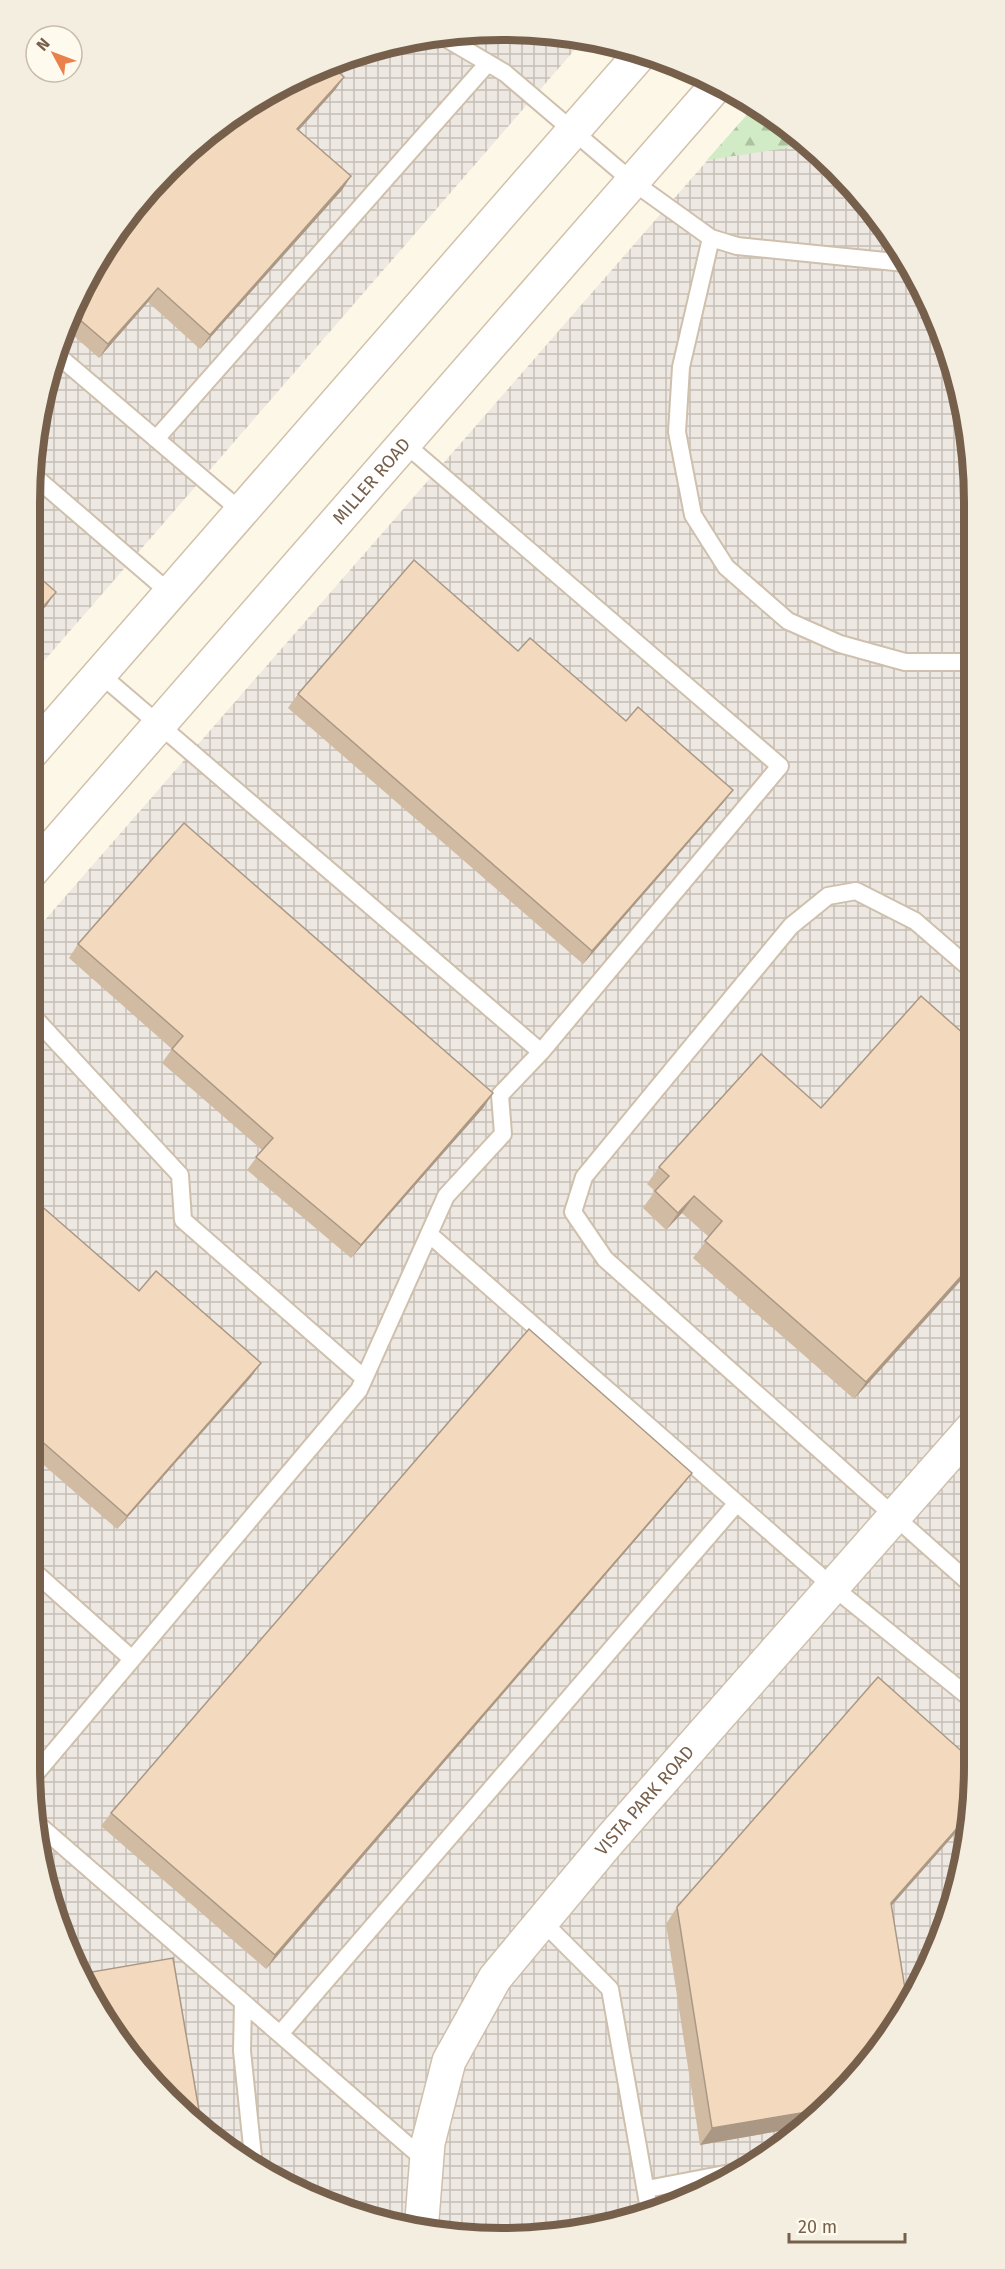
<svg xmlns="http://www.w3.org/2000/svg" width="1005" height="2269" font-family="'Fira Sans',sans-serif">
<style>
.industrial{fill:url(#industrial-grid)}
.forest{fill:url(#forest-firs)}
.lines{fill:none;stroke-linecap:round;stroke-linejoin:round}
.service-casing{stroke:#cfc0ad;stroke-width:20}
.minor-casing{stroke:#cfc0ad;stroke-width:36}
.secondary-casing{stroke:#d2c1aa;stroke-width:36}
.service{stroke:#fff;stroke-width:16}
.minor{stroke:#fff;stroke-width:33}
.secondary{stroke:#fff;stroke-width:33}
.wall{fill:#d1bba3}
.shaded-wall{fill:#aa9885}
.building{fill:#f3d9be;stroke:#aa9885;stroke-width:1.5}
.labels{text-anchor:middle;stroke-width:4.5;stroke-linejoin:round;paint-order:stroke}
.street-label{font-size:18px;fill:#77604b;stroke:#fffaee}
.rim{fill:none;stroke:#77604b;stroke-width:8}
</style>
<defs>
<pattern id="industrial-grid" width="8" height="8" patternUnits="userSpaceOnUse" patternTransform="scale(1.5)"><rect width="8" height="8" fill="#ede8e1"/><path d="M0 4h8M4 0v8" fill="none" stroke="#c5bfb8"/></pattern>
<pattern id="forest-firs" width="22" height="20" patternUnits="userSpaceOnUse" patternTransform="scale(1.5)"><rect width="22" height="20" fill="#d0ebc5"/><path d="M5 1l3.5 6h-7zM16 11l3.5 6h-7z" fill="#aec2a2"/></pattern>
</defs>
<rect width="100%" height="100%" fill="#fdf7e7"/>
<path class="industrial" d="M 472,31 L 565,34 L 584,39 L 30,677 L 30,502 L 55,350 L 93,266 L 294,79 L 381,46 Z
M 753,108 L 790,127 L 877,215 L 939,321 L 971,440 L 975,1766 L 950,1919 L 912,2002 L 858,2078 L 738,2176 L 594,2230 L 502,2239 L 411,2230 L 267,2176 L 147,2078 L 93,2002 L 55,1919 L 30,1766 L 30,937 Z"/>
<path class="forest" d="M 753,108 L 790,127 L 807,145 L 707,160 Z"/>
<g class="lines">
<g class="service-casing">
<path id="service" d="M 442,36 L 505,73 L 633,182 L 711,238 L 737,246 L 905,263
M 711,238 L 681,367 L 677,432 L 693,515 L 726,567 L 788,621 L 840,644 L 905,662 L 972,662
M 55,353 L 241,511
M 156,439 L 488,63
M 34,476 L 170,593
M 100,674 L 541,1052
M 973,971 L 915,921 L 856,891 L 828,896 L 791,926 L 584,1177 L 573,1212 L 605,1259 L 974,1587
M 30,1013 L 180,1175 L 183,1220 L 364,1378
M 429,1234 L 833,1587 L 975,1702
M 30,1568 L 132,1659
M 32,1778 L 359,1390 L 446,1196 L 503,1134 L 500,1095 L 541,1052 L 780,766 L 404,443
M 40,1826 L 426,2161
M 542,1921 L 610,1989 L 649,2209
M 243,2002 L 242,2051 L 254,2166
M 280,2034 L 737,1503
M 647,2189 L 746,2170"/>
</g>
<g class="minor-casing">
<g id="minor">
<path id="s1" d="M 423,2231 L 422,2219 L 428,2143 L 449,2061 L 495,1978 L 609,1841 L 974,1426"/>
</g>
</g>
<g class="secondary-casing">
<g id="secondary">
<path d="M 30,754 L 642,52"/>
<path id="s2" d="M 30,873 L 715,87"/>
</g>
</g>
<use href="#service" class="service"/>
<use href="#minor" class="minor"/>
<use href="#secondary" class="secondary"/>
</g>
<path class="wall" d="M 344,77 L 335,90 L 299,130 L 351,176 L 342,190 L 200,349 L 148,302 L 99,358 L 65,328 L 93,266 Z
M 963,410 L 969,433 L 955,421 Z
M 518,651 L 733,790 L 723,803 L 583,964 L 288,708 L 298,694 Z
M 78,944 L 484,1107 L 351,1258 L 247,1170 L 262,1150 L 162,1063 L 172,1049 L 69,958 Z
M 973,1042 L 973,1267 L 854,1399 L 693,1258 L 709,1237 L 682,1213 L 666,1230 L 643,1208 L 655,1191 L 647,1184 L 659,1167 L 821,1108 Z
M 30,1212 L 139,1291 L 251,1377 L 117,1529 L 30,1453 Z
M 682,1486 L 266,1969 L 101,1826 L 111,1813 Z
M 975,1767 L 966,1821 L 891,1906 L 858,2078 L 796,2128 L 700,2145 L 666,1924 L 677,1907 Z"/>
<path class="shaded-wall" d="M 344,77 L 335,90 L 288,142 L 297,129 Z
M 351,176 L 342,190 L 200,349 L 210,335 Z
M 158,288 L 148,302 L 99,358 L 108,344 Z
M 56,592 L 47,605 L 30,624 L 30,622 Z
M 733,790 L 723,803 L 583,964 L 592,951 Z
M 493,1093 L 484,1107 L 351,1258 L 361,1245 Z
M 694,1196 L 682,1213 L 666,1230 L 678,1213 Z
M 973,1263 L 973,1267 L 854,1399 L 866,1382 Z
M 261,1363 L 251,1377 L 117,1529 L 127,1516 Z
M 692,1473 L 682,1486 L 266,1969 L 275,1955 Z
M 967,1817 L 966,1821 L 879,1920 L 891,1903 Z
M 819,2110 L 796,2128 L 700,2145 L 712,2128 Z"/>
<path class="building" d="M 331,65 L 344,77 L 297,129 L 351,176 L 210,335 L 158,288 L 108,344 L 72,313 L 93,266 L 147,191 L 215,127 L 294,79 Z
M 414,560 L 518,651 L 530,638 L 626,721 L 638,707 L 733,790 L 592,951 L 298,694 Z
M 30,569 L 56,592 L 30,622 Z
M 184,823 L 493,1093 L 361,1245 L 256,1157 L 273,1138 L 172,1049 L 183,1036 L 78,944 Z
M 921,996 L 973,1042 L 973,1263 L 866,1382 L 705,1241 L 722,1221 L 694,1196 L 678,1213 L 655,1191 L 669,1176 L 659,1167 L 761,1054 L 821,1108 Z
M 38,1203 L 139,1291 L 156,1271 L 261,1363 L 127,1516 L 30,1431 L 30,1212 Z
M 529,1329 L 692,1473 L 275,1955 L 111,1813 Z
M 30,1673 L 35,1678 L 30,1684 Z
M 878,1677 L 975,1763 L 967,1817 L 891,1903 L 908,2007 L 858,2078 L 819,2110 L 712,2128 L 677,1907 Z
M 173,1958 L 201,2122 L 147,2078 L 93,2002 L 80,1974 Z"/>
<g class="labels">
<g class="street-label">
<text dy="6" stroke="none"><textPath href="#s2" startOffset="520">MILLER ROAD</textPath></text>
<text dy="6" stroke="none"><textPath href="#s1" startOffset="500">VISTA PARK ROAD</textPath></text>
</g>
</g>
<path d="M0 0H1005V2269H0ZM502 40H502A462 462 0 0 1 964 502V1766A462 462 0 0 1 502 2228H502A462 462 0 0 1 40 1766V502A462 462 0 0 1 502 40Z" fill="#f4eee1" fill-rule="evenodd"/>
<path class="rim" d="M502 40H502A462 462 0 0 1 964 502V1766A462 462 0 0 1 502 2228H502A462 462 0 0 1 40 1766V502A462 462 0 0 1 502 40Z"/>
<g transform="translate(54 54) rotate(311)"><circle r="28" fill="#fffaee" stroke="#c9bcad" stroke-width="1.5"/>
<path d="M0-4.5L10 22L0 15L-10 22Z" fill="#e8814b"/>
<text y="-9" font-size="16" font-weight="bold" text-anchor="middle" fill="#77604b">N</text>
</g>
<path d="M789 2233v9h116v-9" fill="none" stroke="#77604b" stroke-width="3"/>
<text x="798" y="2233" font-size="18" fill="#77604b" stroke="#fffaee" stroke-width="4.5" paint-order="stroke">20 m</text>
</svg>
